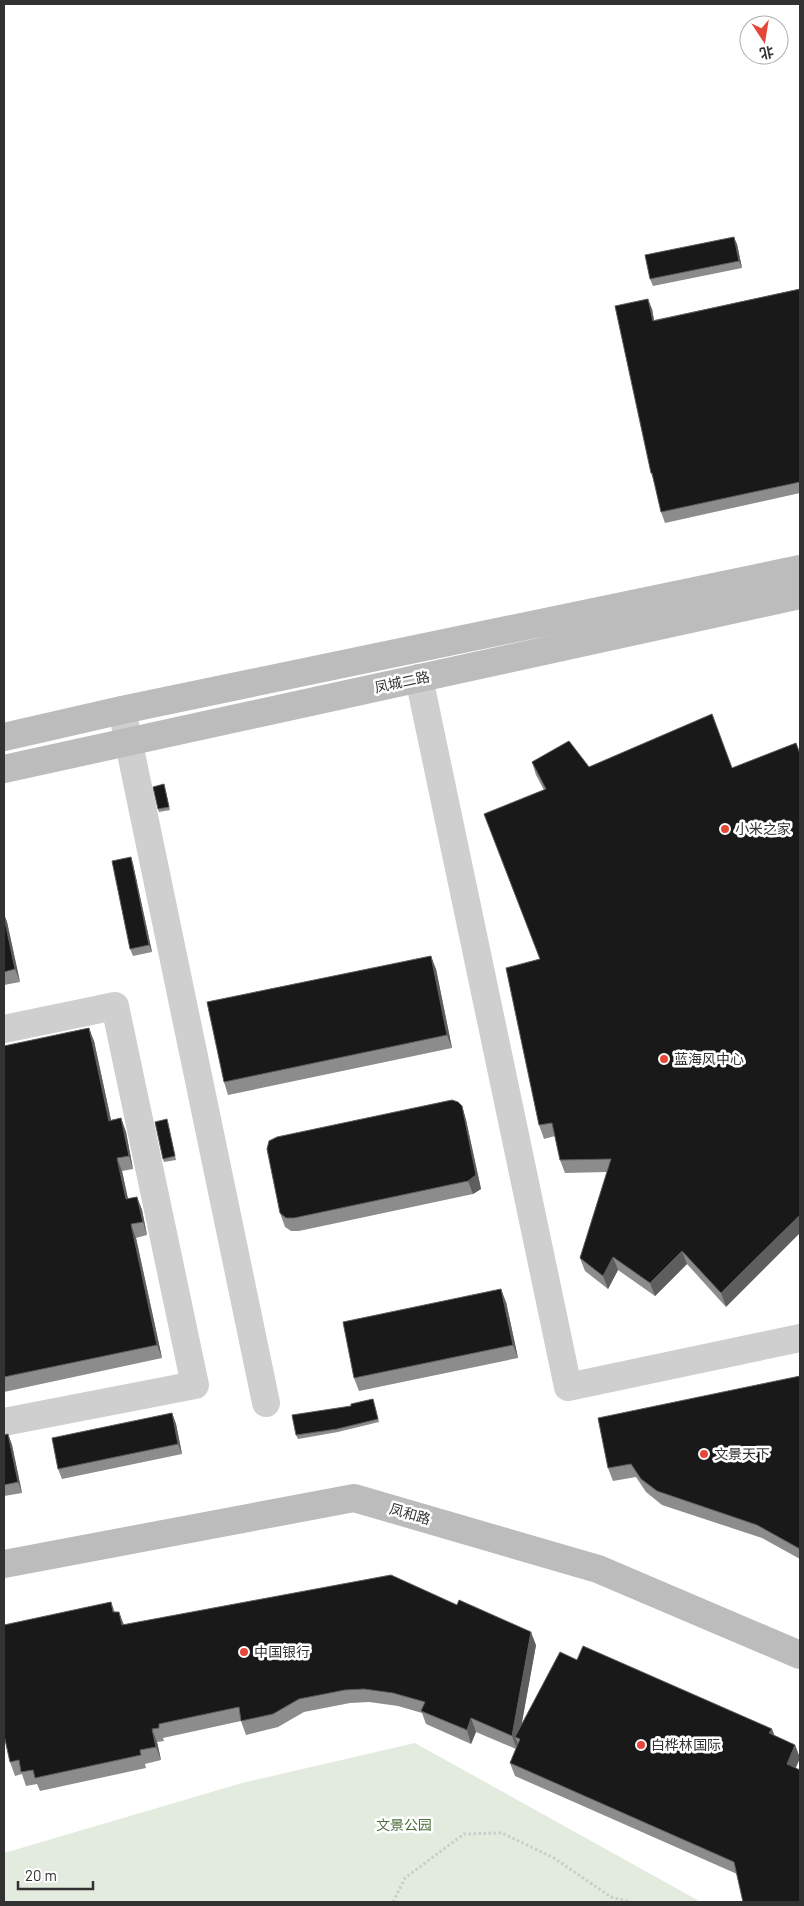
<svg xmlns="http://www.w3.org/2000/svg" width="804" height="1906" font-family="Barlow,'Noto Sans SC',sans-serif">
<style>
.green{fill:#e3ebde}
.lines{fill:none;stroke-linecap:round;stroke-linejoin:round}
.path{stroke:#ccc;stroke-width:3;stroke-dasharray:2.5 2.5;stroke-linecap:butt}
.street{stroke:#cfcfcf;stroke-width:28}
.secondary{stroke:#bcbcbc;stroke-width:28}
.wall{fill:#8c8c8c}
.shaded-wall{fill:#5e5e5e}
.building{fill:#191919;stroke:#5e5e5e}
.poi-dot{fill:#e54738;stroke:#fff;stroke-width:2}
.labels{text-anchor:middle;stroke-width:5;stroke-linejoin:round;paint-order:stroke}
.street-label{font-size:14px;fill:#323232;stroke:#fff}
.poi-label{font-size:14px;fill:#323232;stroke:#fff;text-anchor:start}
.park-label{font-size:14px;fill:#4d6f3f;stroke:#fff}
</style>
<rect width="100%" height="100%" fill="#fff"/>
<path class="green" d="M 415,1743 L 701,1902 L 4,1902 L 4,1853 L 242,1783 Z"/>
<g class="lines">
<path class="path" d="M 393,1902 L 405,1878 L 464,1834 L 502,1833 L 554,1858 L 611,1897 L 630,1902"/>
<path class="street" d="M 419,678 L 568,1387 L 800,1338
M 122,710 L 266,1403
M 4,1029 L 115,1006 L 195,1385 L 4,1422"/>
<path class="secondary" d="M 4,737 L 122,710 L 800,569
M 4,769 L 800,595
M 4,1564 L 354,1498 L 598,1569 L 800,1655"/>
</g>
<path class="wall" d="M 737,244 L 742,268 L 653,286 L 650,279 Z
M 800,289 L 800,493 L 665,523 L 661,512 L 655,484 L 651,473 L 652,309 L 654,320 Z
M 569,741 L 726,1307 L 687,1264 L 655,1296 L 618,1270 L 608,1289 L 585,1271 L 580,1258 L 607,1172 L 565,1173 L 560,1160 L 555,1136 L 544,1139 L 539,1125 L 544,790 L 536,775 L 532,762 Z
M 164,784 L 170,810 L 159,812 L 158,809 Z
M 133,864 L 152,952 L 133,956 L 130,949 Z
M 4,914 L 7,922 L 20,982 L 4,985 Z
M 436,969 L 452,1048 L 228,1095 L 224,1082 Z
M 94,1041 L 111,1120 L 121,1118 L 126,1132 L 133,1169 L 122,1171 L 128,1199 L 137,1197 L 142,1210 L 147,1235 L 136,1238 L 162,1358 L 4,1392 L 4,1046 Z
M 462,1106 L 466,1120 L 481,1189 L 473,1194 L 299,1231 L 291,1231 L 285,1227 L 280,1213 Z
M 168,1123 L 176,1160 L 164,1162 L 163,1159 Z
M 506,1302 L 518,1358 L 359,1391 L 354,1378 Z
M 800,1376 L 800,1559 L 762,1538 L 662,1505 L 646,1492 L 636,1477 L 613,1481 L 608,1468 Z
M 373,1399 L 379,1422 L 338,1432 L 298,1439 L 296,1435 L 351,1406 Z
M 172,1413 L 176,1424 L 182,1454 L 62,1479 L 58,1469 Z
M 8,1434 L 12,1445 L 22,1493 L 4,1496 L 4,1435 Z
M 111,1602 L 115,1612 L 124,1625 L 536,1645 L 521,1726 L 577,1660 L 775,1736 L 795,1745 L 800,1758 L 795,1768 L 737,1874 L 515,1776 L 510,1763 L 516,1749 L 476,1732 L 471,1744 L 426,1724 L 422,1713 L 398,1706 L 369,1702 L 350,1703 L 304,1712 L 278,1727 L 246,1735 L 241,1721 L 163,1738 L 164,1741 L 157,1742 L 161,1760 L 145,1764 L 146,1768 L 40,1791 L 37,1784 L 26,1786 L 22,1774 L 15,1776 L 10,1762 Z"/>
<path class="shaded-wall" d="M 734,237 L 737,244 L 742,268 L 739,261 Z
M 648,299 L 652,309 L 656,331 L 653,321 Z
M 131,857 L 133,864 L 152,952 L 149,945 Z
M 4,914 L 7,922 L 20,982 L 15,969 L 4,917 Z
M 431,956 L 436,969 L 452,1048 L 447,1035 Z
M 89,1028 L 94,1041 L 114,1134 L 109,1121 Z
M 462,1106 L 466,1120 L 481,1189 L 473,1194 L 468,1181 Z
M 121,1118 L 126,1132 L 133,1169 L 129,1156 Z
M 117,1158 L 122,1171 L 131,1213 L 126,1199 Z
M 137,1197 L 142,1210 L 147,1235 L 143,1222 Z
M 800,1215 L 800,1233 L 726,1307 L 721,1293 Z
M 131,1224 L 136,1238 L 162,1358 L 157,1345 Z
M 682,1251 L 687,1264 L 655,1296 L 650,1283 Z
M 613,1257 L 618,1270 L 608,1289 L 603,1276 Z
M 501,1289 L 506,1302 L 518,1358 L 513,1345 Z
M 172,1413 L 176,1424 L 182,1454 L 178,1444 Z
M 8,1434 L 12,1445 L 22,1493 L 18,1482 Z
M 119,1612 L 124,1625 L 122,1625 Z
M 531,1632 L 536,1645 L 519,1739 L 515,1737 L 518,1744 L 517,1749 L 512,1736 Z
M 471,1718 L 476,1732 L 471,1744 L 467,1730 Z
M 152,1729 L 157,1742 L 161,1760 L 156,1747 Z
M 772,1729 L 777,1742 L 769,1733 Z
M 795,1745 L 800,1758 L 792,1777 L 787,1764 Z"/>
<path class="building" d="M 734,237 L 739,261 L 650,279 L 645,255 Z
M 800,289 L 800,482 L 661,512 L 652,473 L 651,473 L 615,306 L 648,299 L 653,321 Z
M 712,714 L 732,768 L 796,743 L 800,754 L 800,1215 L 721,1293 L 682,1251 L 650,1283 L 613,1257 L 603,1276 L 580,1258 L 611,1159 L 560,1160 L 552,1123 L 539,1125 L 506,968 L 540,959 L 484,814 L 546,789 L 532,762 L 569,741 L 589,767 Z
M 164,784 L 169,807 L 158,809 L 153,787 Z
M 131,857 L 149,945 L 130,949 L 112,861 Z
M 4,917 L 15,969 L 4,972 Z
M 431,956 L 447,1035 L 224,1082 L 207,1002 Z
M 89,1028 L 109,1121 L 121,1118 L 129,1156 L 117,1158 L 126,1199 L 137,1197 L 143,1222 L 131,1224 L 157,1345 L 4,1377 L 4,1046 Z
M 452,1100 L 458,1102 L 462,1106 L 476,1175 L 468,1181 L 294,1218 L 286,1218 L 280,1213 L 267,1149 L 269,1141 L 277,1137 Z
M 167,1119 L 175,1156 L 163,1159 L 155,1122 Z
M 501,1289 L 513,1345 L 354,1378 L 343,1322 Z
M 800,1376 L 800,1549 L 757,1525 L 657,1491 L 641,1479 L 631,1464 L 608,1468 L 598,1418 Z
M 373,1399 L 378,1419 L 337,1429 L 296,1435 L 292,1415 L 351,1406 L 351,1404 Z
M 172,1413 L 178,1444 L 58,1469 L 52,1438 Z
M 8,1434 L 18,1482 L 4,1485 L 4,1435 Z
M 391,1575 L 457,1605 L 459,1600 L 531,1632 L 512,1736 L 471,1718 L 467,1730 L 421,1711 L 425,1702 L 393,1693 L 364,1689 L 345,1690 L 299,1699 L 273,1714 L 241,1721 L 239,1707 L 159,1724 L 159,1728 L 152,1729 L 156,1747 L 140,1750 L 141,1755 L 35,1778 L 33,1770 L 21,1772 L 19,1760 L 10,1762 L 4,1735 L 4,1625 L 111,1602 L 113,1612 L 119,1612 L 122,1625 Z
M 583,1646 L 772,1729 L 769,1733 L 795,1745 L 787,1764 L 800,1770 L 800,1902 L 743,1902 L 734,1862 L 510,1763 L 520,1739 L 515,1737 L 560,1652 L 577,1660 Z"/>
<g class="poi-dot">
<circle cx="725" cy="829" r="5"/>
<circle cx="664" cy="1059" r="5"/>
<circle cx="704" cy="1454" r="5"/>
<circle cx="244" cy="1652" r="5"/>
<circle cx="641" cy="1745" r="5"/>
</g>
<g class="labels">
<g class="street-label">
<text transform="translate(402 682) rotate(-12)" y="5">凤城二路</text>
<text transform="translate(410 1514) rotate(16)" y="5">凤和路</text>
</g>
<g class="poi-label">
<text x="735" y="834">小米之家</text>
<text x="674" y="1064">蓝海风中心</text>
<text x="714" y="1459">文景天下</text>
<text x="254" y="1657">中国银行</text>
<text x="651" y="1750">白桦林国际</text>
</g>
<g class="park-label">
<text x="404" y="1830">文景公园</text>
</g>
</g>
<rect width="804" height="1906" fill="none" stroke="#323232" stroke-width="10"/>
<g transform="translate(764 40) rotate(168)"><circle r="24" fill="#ffffff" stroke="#adadad"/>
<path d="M0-4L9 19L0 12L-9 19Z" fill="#e54738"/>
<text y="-8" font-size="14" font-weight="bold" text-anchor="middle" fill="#323232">北</text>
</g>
<path d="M18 1881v8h75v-8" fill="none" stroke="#323232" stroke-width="2.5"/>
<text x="25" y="1881" font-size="15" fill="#323232" stroke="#ffffff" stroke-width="4" paint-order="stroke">20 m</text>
</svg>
